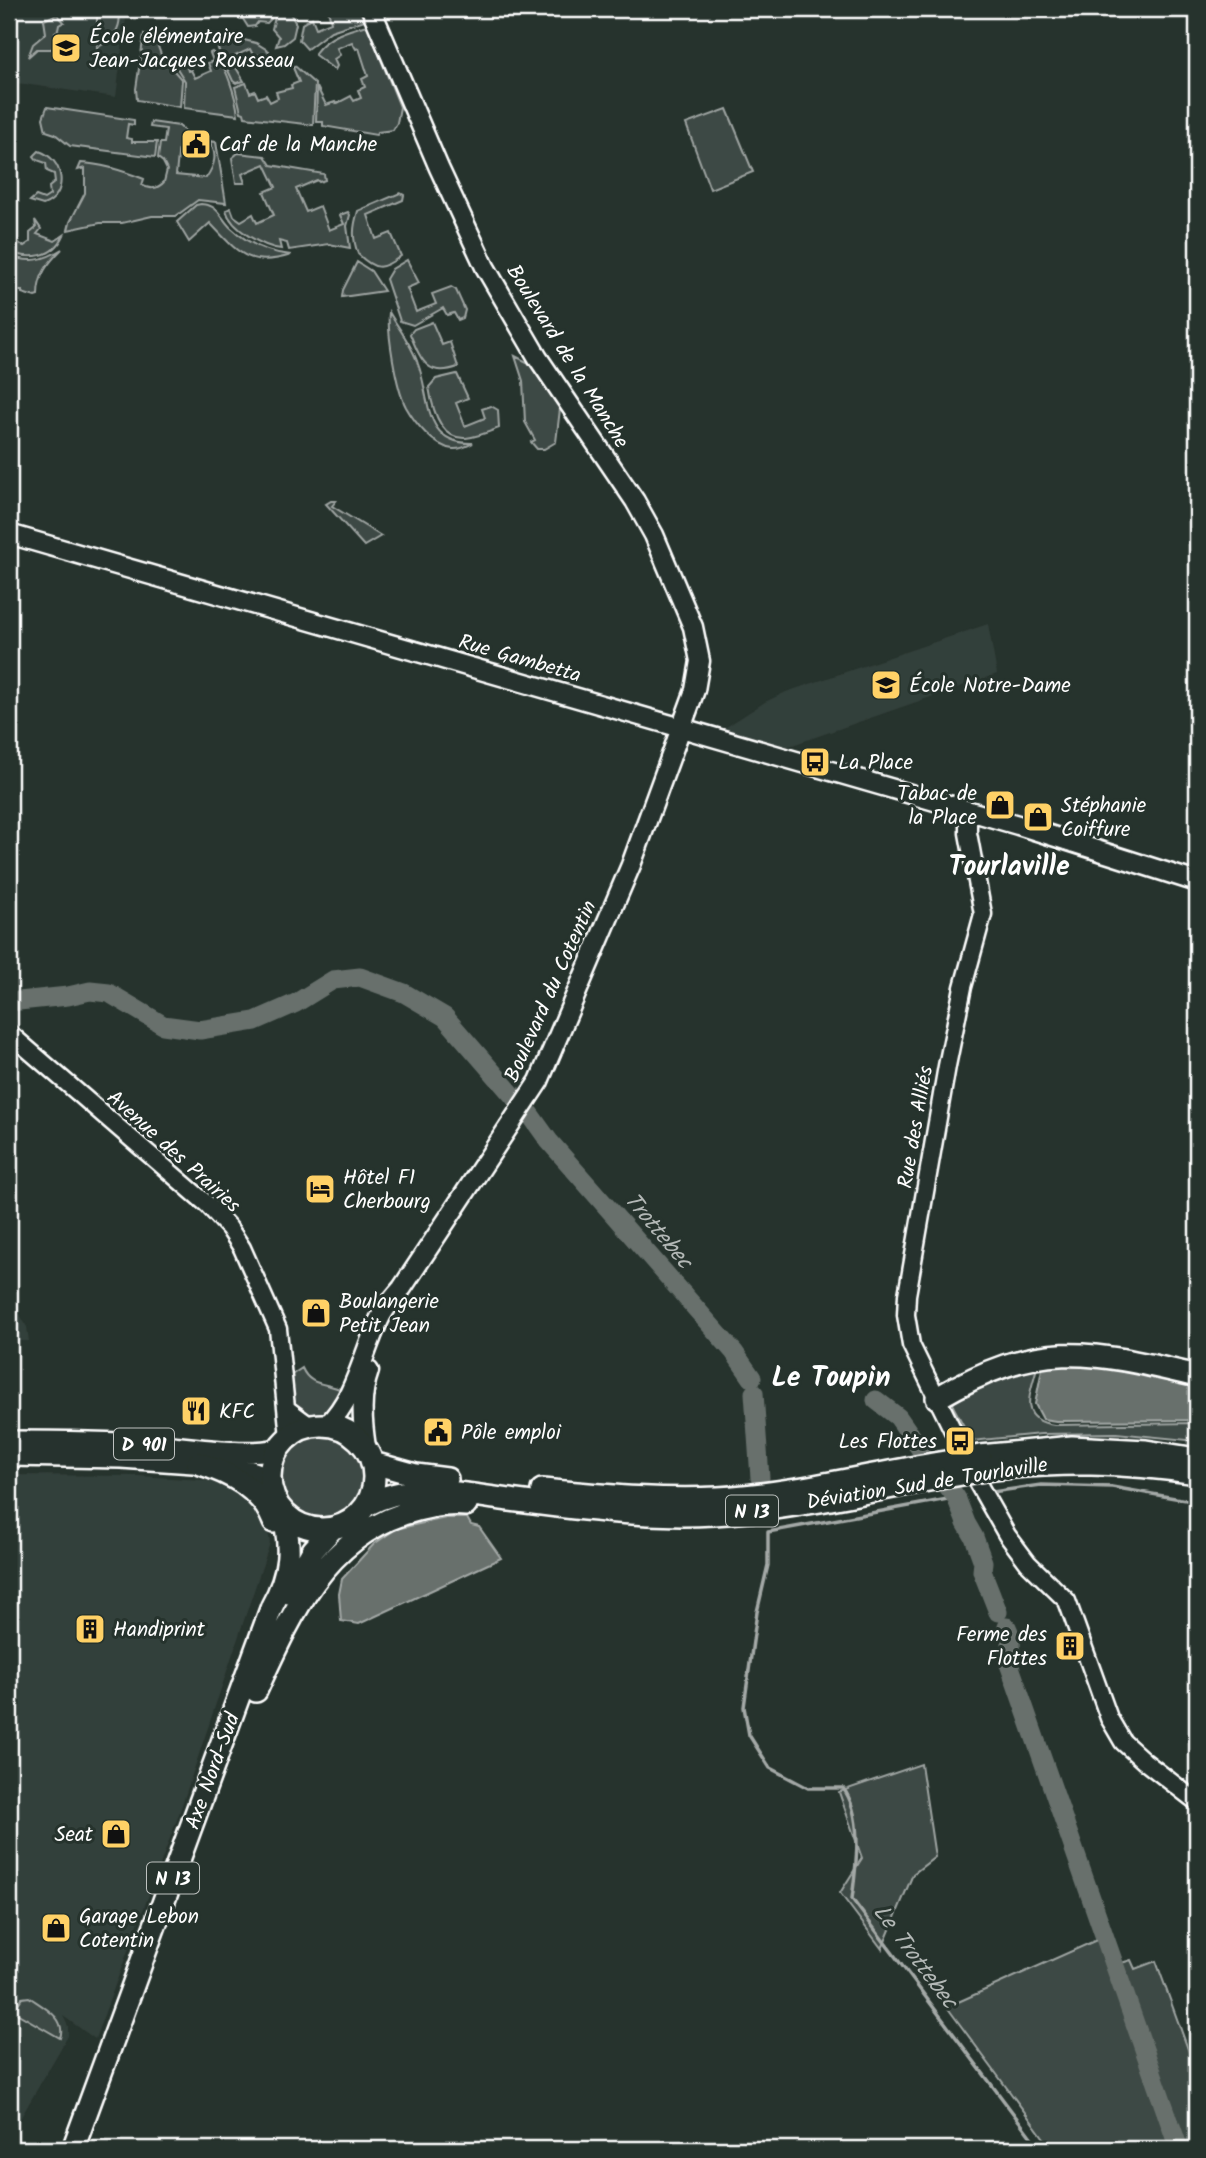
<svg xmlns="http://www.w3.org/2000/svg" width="1206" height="2158" font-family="Kalam,sans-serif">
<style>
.built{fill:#333f3a}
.green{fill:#3e4944;stroke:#9ea4a2;stroke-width:2}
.water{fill:#67706c;stroke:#a4a9a7;stroke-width:2}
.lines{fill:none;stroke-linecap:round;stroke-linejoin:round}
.stream{stroke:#a4a9a7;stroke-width:3.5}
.river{stroke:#67706c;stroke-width:19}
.tertiary-casing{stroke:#fff;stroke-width:21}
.secondary-casing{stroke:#fff;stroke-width:23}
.primary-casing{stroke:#fff;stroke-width:24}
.trunk-casing{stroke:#fff;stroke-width:26}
.tertiary{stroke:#26332d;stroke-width:16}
.secondary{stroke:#26332d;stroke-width:18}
.primary{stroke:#26332d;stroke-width:19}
.trunk{stroke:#26332d;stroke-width:21}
.trunk-bridge-casing{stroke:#fff;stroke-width:26;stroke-linecap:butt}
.trunk-bridge{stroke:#26332d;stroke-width:21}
.labels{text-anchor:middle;stroke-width:6;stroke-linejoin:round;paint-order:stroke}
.shield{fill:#26332d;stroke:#bec2c0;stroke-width:2}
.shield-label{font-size:19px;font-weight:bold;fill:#fff}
.poi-label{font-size:21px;fill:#fff;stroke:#26332d;text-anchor:start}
.street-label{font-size:21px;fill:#fff;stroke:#26332d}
.water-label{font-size:23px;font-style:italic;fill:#b3b8b6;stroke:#26332d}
.district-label{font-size:28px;font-weight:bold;fill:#fff;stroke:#26332d}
</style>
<rect width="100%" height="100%" fill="#26332d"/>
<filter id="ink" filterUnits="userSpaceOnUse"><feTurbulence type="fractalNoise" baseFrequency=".0143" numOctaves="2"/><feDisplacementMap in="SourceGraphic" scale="14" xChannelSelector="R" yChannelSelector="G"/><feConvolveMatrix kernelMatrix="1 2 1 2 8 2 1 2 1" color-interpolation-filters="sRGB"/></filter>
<g filter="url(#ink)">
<path class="built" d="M 9,9 L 136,9 L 133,19 L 126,18 L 116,97 L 9,82 Z
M 988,624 L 997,674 L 784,748 L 723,729 L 765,702 L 786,692 Z
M 9,1295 L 27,1327 L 29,1341 L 9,1341 Z
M 9,1475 L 139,1476 L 236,1482 L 267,1525 L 270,1543 L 178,1817 L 95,2039 L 63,2016 L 68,2026 L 68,2036 L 9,2138 Z"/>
<path class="green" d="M 105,9 L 118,9 C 124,28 112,39 97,48 L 97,14 Z
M 273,9 L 288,9 L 296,24 L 293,37 L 284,44 L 276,46 L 279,37 L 272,29 L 275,17 L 273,9 L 270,13 L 271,19 L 267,23 L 258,22 L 255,26 L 248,27 L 243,19 L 231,16 L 229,10 Z
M 328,9 L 360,9 L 361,12 L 364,11 L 368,19 L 331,31 L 307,49 L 299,40 L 302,24 L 312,18 L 316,28 L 331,22 Z
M 57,14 L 64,22 L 59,25 L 58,30 L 55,32 L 55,46 L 51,49 L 37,49 L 28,57 L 33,44 L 46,33 L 44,20 Z
M 367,25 L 400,107 L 397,123 L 393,130 L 378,132 L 376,135 L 323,126 L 323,122 L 316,122 L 317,87 L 326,105 L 335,102 L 336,104 L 351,96 L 354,101 L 361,98 L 358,90 L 365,87 L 362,79 L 368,76 L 359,48 L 356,49 L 352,42 L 337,48 L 340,55 L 334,59 L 337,66 L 335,70 L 315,55 L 315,53 C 327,36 348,30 367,25 Z
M 144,34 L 155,39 L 162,57 L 182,80 L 180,107 L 137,100 L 136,89 Z
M 228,36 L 256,43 L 269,51 L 266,60 L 262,63 L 258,55 L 254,57 L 250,49 L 235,56 L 237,64 L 235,66 L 244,81 L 236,83 L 233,81 L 217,47 L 220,37 Z
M 212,52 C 226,62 236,98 238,115 L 184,108 L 185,81 L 173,62 L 184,56 L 188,71 L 191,70 L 195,78 L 211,71 L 208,63 L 213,61 L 210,53 Z
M 292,65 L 296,67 L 315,84 L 313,125 L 245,117 L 244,113 L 241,112 L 235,87 L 246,83 L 250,93 L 255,91 L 258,98 L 266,95 L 270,102 L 278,98 L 276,92 L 292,88 L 291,85 L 299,82 Z
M 47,107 L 134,120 L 134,125 L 128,124 L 126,138 L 132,139 L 132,142 L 157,142 L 155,157 L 70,146 L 55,134 L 46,131 L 43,118 Z
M 727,109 L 753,172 L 710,189 L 686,124 Z
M 151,122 L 179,126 L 187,133 L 187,139 L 179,145 L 176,175 L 206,178 C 215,165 218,154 209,141 L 216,142 L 226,203 L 198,200 L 176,216 L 152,216 L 122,223 L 100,223 L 68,230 L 70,222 L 85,193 L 85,168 L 78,170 L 81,163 C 103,164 124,171 144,179 L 142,185 C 149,190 158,189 164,182 L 167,170 L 163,162 L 158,158 L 160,143 L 164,143 L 166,129 L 150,127 Z
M 39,151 C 64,159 70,195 43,205 L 30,201 L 36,196 L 44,199 L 50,195 L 49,187 L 55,182 L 54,174 L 47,171 L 46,163 L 37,160 L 34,156 Z
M 238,153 L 265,156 L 271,165 L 324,174 L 325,180 L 319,182 L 317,180 L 296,189 L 306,212 L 320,206 L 329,230 L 344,224 L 340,215 L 348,212 L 350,215 L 347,226 L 350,248 L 329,244 L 289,250 L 287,243 L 279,241 L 281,249 C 263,247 231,229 226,210 L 231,208 L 234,216 L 241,221 L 253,214 L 257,223 L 274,215 L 264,192 L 276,187 L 265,164 L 242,174 L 245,183 L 236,183 L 232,158 Z
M 400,193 L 404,195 L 403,200 L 368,215 L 376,239 L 391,233 L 401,256 C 382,270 375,271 358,254 C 352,238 353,227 358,211 Z
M 201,204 C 219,205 219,216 230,227 C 247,243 268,253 291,255 C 248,269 237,251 210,223 L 189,242 L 177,222 L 196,205 Z
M 35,220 L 41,229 L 37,234 L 55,241 L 64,235 C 54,258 30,260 9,252 L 9,248 L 17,243 L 24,246 L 30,242 L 30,233 L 36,228 Z
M 62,249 C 48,263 38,275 38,296 L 35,297 L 22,293 L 22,291 L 9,291 L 9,256 C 30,263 43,261 62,249 Z
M 407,260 L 419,283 L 407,288 L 416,312 L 436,304 L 432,294 L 451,287 L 456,290 L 465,310 L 463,318 L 458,320 L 454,313 L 447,315 L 443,308 L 413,325 L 400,321 L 386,279 L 392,269 Z
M 357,262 L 371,271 L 384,291 L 342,297 L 343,290 Z
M 389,312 C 399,329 412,345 418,364 C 431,398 422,444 473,443 C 467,446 460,450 453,449 C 434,447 415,423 406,407 C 396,388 387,333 389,312 Z
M 432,322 L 442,345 L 450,342 L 458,367 C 427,378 421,360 410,334 L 414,329 Z
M 515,356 L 529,363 L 560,409 L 556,442 L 544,449 L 537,449 L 531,442 L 535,440 L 525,422 L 523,381 Z
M 457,374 L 468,398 L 456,403 L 465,426 L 485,418 L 482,409 L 491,406 L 498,410 L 499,428 C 489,432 477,437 466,438 C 440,440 432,407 429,387 L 436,379 Z
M 331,501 L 336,501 L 332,506 L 381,536 L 364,546 L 326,504 Z
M 1038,1363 C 1032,1391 1015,1419 1054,1425 L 1197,1423 L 1197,1441 L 1116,1433 L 1041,1434 L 972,1441 L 953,1406 L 955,1396 Z
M 302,1368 C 310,1387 326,1382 342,1390 C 337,1404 323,1426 306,1415 C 301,1412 297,1409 294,1404 C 290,1396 291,1385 290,1376 Z
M279 1477a43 43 0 1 1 86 0a43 43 0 1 1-86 0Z
M 921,1764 L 935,1857 L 913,1874 L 882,1949 L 840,1893 L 862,1858 L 839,1792 Z
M 1101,1938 L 1115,1965 L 1131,1960 L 1135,1969 L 1156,1961 L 1197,2074 L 1197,2149 L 1052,2149 L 947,2007 Z
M 29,1997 C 43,2007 67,2018 60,2038 L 13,2011 L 22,1998 Z"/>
<path class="water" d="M 1068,1362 L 1108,1367 L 1197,1384 L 1197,1420 L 1056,1421 L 1043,1419 L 1035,1404 L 1043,1364 Z
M 446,1518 L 467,1518 L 471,1525 L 479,1527 L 501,1558 L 359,1624 L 341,1621 L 339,1594 L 342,1579 L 374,1544 L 396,1529 Z"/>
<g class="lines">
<path class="stream" d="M 992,1492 L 1041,1485 L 1112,1487 L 1192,1501
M 964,1496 L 768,1532 L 768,1565 L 757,1612 L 744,1707 L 749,1735 L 770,1768 L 808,1788 L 843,1788 C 864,1816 856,1867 852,1899 L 1040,2149"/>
<path class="river" d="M 9,1002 L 68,996 L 90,991 L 109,993 L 163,1025 L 200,1030 L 255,1021 L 296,1003 L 333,980 L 360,977 L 404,993 L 445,1017 L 516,1099
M 529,1113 L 549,1141 L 734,1352 L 752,1378
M 754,1393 L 760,1478
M 876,1400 L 898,1417 L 921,1450
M 946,1484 L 956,1497 L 966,1523 L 974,1537 L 983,1562 L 982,1571 L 998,1612
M 1007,1627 C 1012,1637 1013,1652 1008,1661 L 1179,2149"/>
<g class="tertiary-casing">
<path id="tertiary" d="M 9,1033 L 208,1205 L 229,1228 L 242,1248 L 278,1329 L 289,1437
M 287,1409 L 310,1426
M 959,1443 L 911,1345 L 906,1315 L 907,1295 L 947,1066 L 963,987 L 983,914 L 968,833 L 968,811
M 977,1482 L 1007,1535 L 1028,1563 L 1067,1601 L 1109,1718 L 1123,1742 L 1144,1761 L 1197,1802"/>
</g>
<g class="secondary-casing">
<path id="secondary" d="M 9,534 L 1018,825 L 1197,882
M 327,1425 C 356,1397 362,1355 379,1320 C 384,1308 394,1298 402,1288 L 539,1081 L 631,865 L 695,690 L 700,661 L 693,627 L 654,535 L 635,501 L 538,358 L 485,267 L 439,168 L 371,9
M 366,1447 C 362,1421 360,1396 369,1371"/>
</g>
<g class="primary-casing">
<path id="primary" d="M 9,1441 C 59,1441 110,1442 160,1445 C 200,1448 240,1456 279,1449
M 9,1456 L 121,1458 L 236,1466 L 260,1474 L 270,1482"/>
</g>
<g class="trunk-casing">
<path id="trunk" d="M 937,1398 C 1040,1338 1087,1350 1197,1376
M270 1477a52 52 0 1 1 104 0a52 52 0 1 1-104 0Z
M 980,1456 L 1072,1447 L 1146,1451 L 1197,1459
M 198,1463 C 230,1473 261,1488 274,1522
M 373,1463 L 416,1475 L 447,1479
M 985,1470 C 1059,1461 1123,1462 1197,1473
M 542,1490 C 600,1495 659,1501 718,1498 C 792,1494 866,1475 939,1463
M 367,1505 C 411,1481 454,1493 502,1499 C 572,1508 643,1518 714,1514 C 791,1510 869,1491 945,1477
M 289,1593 L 313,1550 L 332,1529
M 256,1691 C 289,1620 321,1542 403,1514 C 422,1508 446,1503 466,1505
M 73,2149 L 272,1606 C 290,1574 293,1545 281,1510"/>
</g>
<use href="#tertiary" class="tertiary"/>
<use href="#secondary" class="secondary"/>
<use href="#primary" class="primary"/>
<use href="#trunk" class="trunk"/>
<g class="trunk-bridge-casing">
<path id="trunk-bridge" d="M 939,1463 L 980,1456
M 945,1477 L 985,1470"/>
</g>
<use href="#trunk-bridge" class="trunk-bridge"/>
</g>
</g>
<defs>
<g id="school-square" transform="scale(1.575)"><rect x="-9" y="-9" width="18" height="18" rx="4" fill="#ffd166" stroke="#26332d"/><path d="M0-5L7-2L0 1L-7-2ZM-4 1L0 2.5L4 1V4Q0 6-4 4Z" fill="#111"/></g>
<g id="civic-square" transform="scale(1.575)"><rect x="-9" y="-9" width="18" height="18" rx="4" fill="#ffd166" stroke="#26332d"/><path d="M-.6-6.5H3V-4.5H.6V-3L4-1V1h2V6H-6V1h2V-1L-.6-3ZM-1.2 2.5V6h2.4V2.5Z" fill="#111"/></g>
<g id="bus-square" transform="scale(1.575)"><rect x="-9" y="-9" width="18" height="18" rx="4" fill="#ffd166" stroke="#26332d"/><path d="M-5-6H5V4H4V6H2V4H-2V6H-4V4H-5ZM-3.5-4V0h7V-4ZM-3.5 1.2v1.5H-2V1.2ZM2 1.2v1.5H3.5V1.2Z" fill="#111"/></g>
<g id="shop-square" transform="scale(1.575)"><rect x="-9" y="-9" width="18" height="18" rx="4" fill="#ffd166" stroke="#26332d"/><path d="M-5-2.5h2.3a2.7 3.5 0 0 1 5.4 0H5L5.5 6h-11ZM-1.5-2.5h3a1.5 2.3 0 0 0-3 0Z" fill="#111"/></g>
<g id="hotel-square" transform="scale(1.575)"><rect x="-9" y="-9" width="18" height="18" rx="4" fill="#ffd166" stroke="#26332d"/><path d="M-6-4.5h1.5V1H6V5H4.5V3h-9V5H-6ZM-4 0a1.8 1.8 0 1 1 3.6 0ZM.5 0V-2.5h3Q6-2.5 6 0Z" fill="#111"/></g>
<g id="restaurant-square" transform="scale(1.575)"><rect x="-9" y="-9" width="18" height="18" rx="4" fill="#ffd166" stroke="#26332d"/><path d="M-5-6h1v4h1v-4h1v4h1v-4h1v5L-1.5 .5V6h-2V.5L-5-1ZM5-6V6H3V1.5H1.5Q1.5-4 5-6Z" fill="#111"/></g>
<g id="building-square" transform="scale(1.575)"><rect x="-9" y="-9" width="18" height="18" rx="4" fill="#ffd166" stroke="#26332d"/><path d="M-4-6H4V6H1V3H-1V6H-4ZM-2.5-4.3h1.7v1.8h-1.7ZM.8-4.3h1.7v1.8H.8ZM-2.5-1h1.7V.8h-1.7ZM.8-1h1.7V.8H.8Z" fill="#111"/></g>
</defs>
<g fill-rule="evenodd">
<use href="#school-square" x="66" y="48"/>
<use href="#civic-square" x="196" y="144"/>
<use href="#school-square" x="886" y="685"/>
<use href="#bus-square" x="815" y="762"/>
<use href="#shop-square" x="1000" y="805"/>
<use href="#shop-square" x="1038" y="817"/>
<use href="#hotel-square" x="320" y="1189"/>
<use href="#shop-square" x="316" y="1313"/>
<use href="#restaurant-square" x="196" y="1411"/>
<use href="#civic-square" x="438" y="1432"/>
<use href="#bus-square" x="960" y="1441"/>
<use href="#building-square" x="90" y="1629"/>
<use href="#building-square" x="1070" y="1646"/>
<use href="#shop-square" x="116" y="1834"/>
<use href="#shop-square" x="56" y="1928"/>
</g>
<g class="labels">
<g class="shield">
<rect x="114" y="1428.5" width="60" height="31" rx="5"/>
<rect x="726" y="1495.5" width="52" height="31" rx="5"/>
<rect x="147" y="1862.5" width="52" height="31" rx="5"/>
</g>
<g class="shield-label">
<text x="144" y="1451">D 901</text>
<text x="752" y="1518">N 13</text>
<text x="173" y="1885">N 13</text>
</g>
<g class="poi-label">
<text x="89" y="43">École élémentaire<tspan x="89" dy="24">Jean-Jacques Rousseau</tspan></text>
<text x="219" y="151">Caf de la Manche</text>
<text x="909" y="692">École Notre-Dame</text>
<text x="838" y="769">La Place</text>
<text x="977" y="800" text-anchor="end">Tabac de<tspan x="977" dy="24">la Place</tspan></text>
<text x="1061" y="812">Stéphanie<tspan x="1061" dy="24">Coiffure</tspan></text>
<text x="343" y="1184">Hôtel F1<tspan x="343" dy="24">Cherbourg</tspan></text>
<text x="339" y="1308">Boulangerie<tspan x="339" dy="24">Petit Jean</tspan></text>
<text x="219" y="1418">KFC</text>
<text x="461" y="1439">Pôle emploi</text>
<text x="937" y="1448" text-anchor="end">Les Flottes</text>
<text x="113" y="1636">Handiprint</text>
<text x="1047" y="1641" text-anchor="end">Ferme des<tspan x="1047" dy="24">Flottes</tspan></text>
<text x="93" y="1841" text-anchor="end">Seat</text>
<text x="79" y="1923">Garage Lebon<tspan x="79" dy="24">Cotentin</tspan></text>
</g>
<g class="street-label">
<text transform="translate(568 356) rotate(58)" y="7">Boulevard de la Manche</text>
<text transform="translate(520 658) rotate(16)" y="7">Rue Gambetta</text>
<text transform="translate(550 991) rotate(-66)" y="7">Boulevard du Cotentin</text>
<text transform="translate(915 1127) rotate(-80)" y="7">Rue des Alliés</text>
<text transform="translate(174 1151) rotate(42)" y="7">Avenue des Prairies</text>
<text transform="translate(927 1483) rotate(-9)" y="7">Déviation Sud de Tourlaville</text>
<text transform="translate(212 1771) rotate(-70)" y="7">Axe Nord-Sud</text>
</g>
<g class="water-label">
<text transform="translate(659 1230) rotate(50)" y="8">Trottebec</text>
<text transform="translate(916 1956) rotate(53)" y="8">Le Trottebec</text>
</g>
<g class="district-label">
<text x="1009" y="875">Tourlaville</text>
<text x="831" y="1386">Le Toupin</text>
</g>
</g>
<rect width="1206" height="2158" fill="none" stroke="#26332d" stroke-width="35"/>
<rect x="18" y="18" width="1171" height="2123" fill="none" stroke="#fff" stroke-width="2.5" filter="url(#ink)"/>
</svg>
